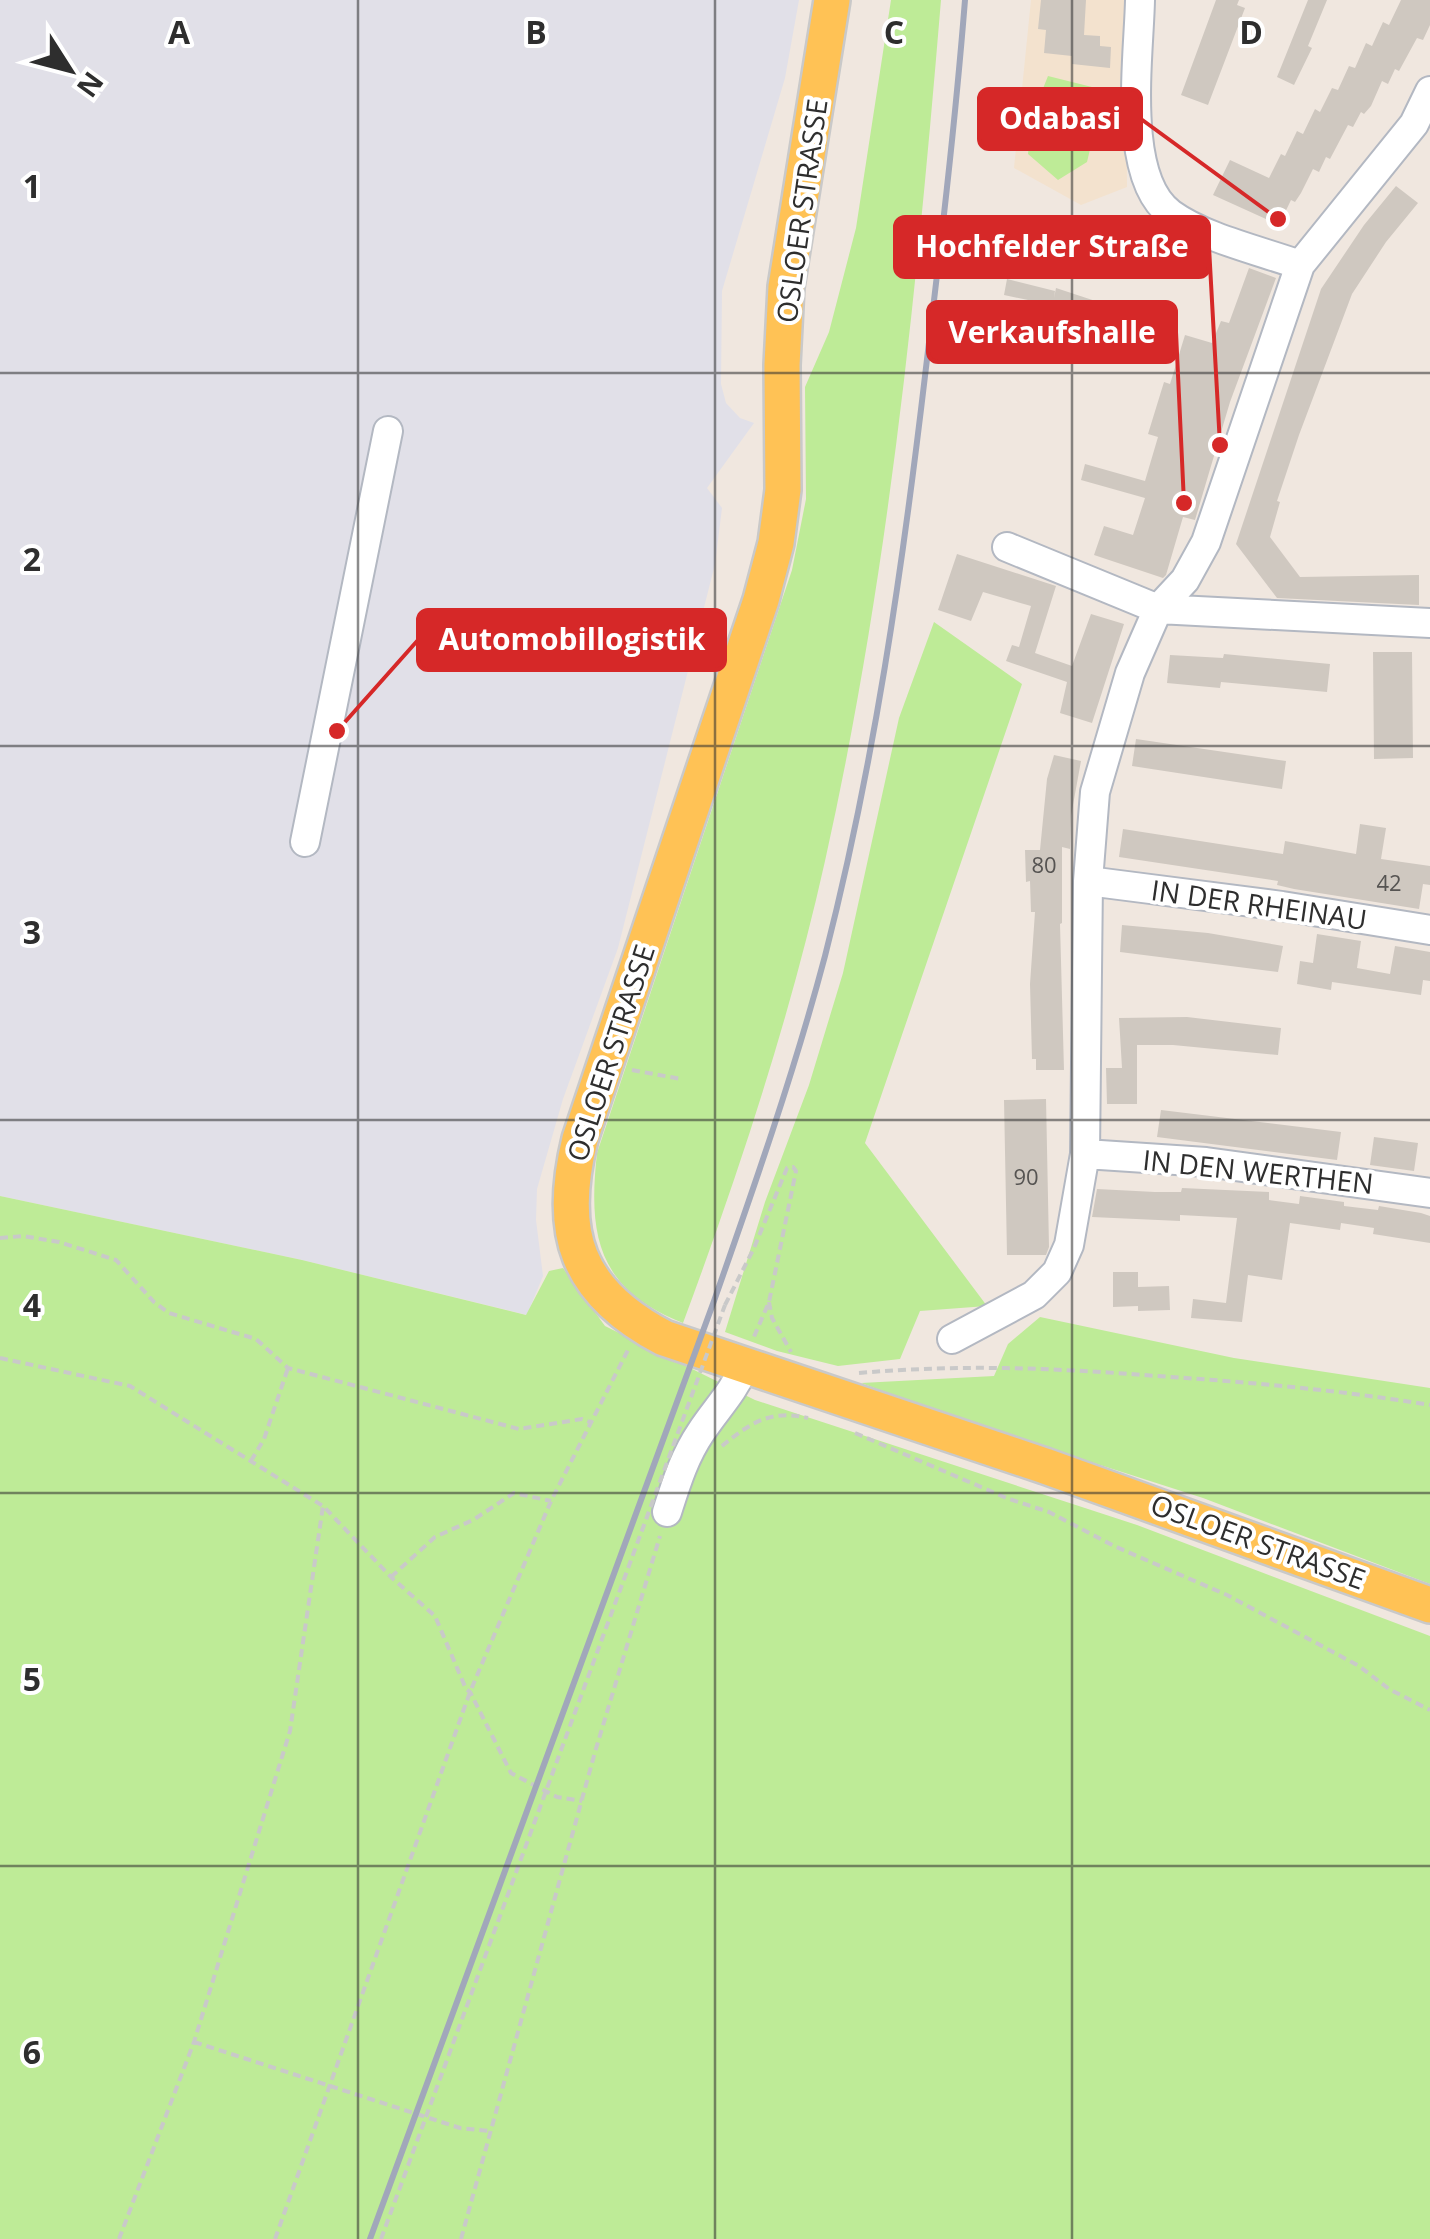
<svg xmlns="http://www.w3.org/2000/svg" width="1430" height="2239" viewBox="0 0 1430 2239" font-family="'Open Sans',sans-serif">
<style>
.industrial{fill:#e1e0e8}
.education{fill:#f3e2ce}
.green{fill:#beeb97}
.building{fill:#cfc8c0}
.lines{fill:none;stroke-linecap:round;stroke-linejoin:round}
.minor-casing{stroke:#b3b8c2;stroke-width:32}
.major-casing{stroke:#c9c9c9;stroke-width:40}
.path{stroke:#c9c9c9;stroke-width:4;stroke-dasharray:8 5;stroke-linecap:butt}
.minor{stroke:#fff;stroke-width:28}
.major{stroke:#ffc255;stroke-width:35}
.rail{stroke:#a1a7ba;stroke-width:6}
.path-bridge{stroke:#c9c9c9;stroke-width:4;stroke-dasharray:8 5;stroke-linecap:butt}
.grid{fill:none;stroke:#2e2e2e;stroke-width:2.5;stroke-opacity:0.55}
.labels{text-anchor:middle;stroke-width:8;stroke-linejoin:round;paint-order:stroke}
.number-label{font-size:22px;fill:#565452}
.street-label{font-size:28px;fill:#2e2e2e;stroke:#fff}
.grid-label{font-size:32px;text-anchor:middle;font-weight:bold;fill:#2e2e2e;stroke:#fff;stroke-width:8;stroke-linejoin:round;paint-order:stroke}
.leader{fill:none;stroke:#d62828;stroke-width:4}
.callout-dot{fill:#d62828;stroke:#fff;stroke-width:4}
.callout{fill:#d62828;stroke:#d62828;stroke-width:4}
.callout-label{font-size:30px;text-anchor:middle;font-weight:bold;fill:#fff}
</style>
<rect width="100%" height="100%" fill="#f0e7df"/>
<path class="industrial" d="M0,0H799L785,78L722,291L721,384L726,403L740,418L754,423L707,488L722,508L715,564L618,948L563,1099L537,1189L536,1220L543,1276L527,1315L302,1260L0,1196Z"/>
<path class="education" d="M1031,0H1130L1126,68L1127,187L1081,205L1014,168Z"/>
<path class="green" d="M891,0H941C917,288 888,579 825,861C790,1018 739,1172 683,1323C597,1289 588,1235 597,1153L792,570L806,499L805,387L829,332L856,228Z
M1048,76L1096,88L1097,120L1087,162L1058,180L1028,154L1032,116Z
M934,622L1022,684L865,1143L987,1306L920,1311L900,1359L838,1366L777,1351L725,1332L765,1202L809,1085L843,973L899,718Z
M0,1196L302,1260L526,1315L549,1271L563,1268L605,1326L755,1400L1137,1525L1430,1636V2239H0Z
M1040,1317L1234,1358L1430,1388V1584L1203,1498L960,1420L861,1383L994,1376L1008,1344Z"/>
<path class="building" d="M1041,0H1086L1084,35L1100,36V46L1111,47L1110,68L1072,64V56L1044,53L1046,30L1038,29Z
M1216,0H1239L1237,5L1245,8L1208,105L1181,95Z
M1308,0H1327L1308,46L1312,48L1294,85L1277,77Z
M1401,0H1430V25L1423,40L1417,38L1399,71L1395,69L1388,84L1382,81L1371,106L1364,114L1361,112L1353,127L1348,125L1330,159L1326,157L1319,172L1313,169L1301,193L1295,202L1291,200L1279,225L1213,195L1230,160L1269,178L1281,154L1285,156L1297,131L1303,134L1315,109L1320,112L1332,88L1338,90L1349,66L1355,68L1366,43L1372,46L1383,22L1389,25Z
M1396,186L1418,203L1386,242L1352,294L1299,435L1277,501L1280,502L1270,537L1300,577L1419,575V605L1277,598L1236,544L1321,289L1364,225Z
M1249,268L1276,278L1230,402L1195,520L1183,517L1166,575L1163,578L1094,555L1104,526L1133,535L1145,498L1081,480L1085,464L1145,481L1158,437L1148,434L1164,382L1170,384L1185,335L1212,343L1221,321L1229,323Z
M1007,279L1055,291L1054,298L1056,288L1144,317L1139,333L1052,305L1004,295Z
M957,554L1056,586L1035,653L1072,666L1091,614L1124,624L1092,723L1060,713L1067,682L1006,661L1012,645L1019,647L1031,606L983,592L971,621L938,610Z
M1373,652H1412L1413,758L1374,759Z
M1224,654L1330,664L1327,692L1221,682L1220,688L1167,683L1170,655L1223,658Z
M1136,739L1286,761L1282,789L1132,766Z
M1054,755L1081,761L1071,816L1070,849L1062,847V923L1060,924L1064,1070H1036V1059H1032L1030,984L1035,912H1031L1030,881L1026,882L1025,850H1040L1047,779Z
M1360,824L1386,828L1381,859L1430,866V885L1423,884L1419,909L1294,889L1277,885L1278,881L1119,857L1123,829L1283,854L1285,841L1356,854Z
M1122,925L1208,933L1283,946L1278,972L1120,952Z
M1317,934L1361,941L1357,968L1390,974L1395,946L1430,952V981L1423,980L1421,995L1332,982L1331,990L1297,984L1300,961L1313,963Z
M1187,1017L1281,1028L1278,1055L1173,1045H1137V1104H1107L1106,1068H1122L1119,1018Z
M1046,1099L1049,1247L1046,1255H1007L1004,1100Z
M1161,1110L1341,1132L1337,1160L1157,1137Z
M1374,1137L1418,1143L1414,1171L1370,1165Z
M1182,1188L1269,1192V1200L1299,1204L1300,1196L1344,1202V1206L1378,1210L1379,1206L1421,1213L1430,1216V1243L1373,1234L1374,1228L1341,1223L1340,1230L1290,1223L1282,1280L1248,1275L1242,1322L1191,1318L1193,1299L1226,1303L1237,1218L1180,1215V1221L1092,1217L1097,1189L1155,1192H1181Z
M1113,1272H1138V1287L1169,1286L1170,1310L1138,1311V1306L1113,1307Z"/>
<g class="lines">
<g class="minor-casing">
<path id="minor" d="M1140,0C1139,55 1121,178 1171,214C1204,238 1261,251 1300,265
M1007,547L1158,609L1430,623
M305,842L388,431
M1088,881L1282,906L1430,930
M1085,1154L1206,1162L1430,1193
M952,1339L1034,1295L1057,1272L1069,1245L1085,1154L1088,881L1095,792L1130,673L1158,609L1185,580L1206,542L1300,265L1414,124L1430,91
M667,1512C676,1484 684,1457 701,1432C716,1409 733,1393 744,1367"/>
</g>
<g class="major-casing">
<path id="major" d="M832,0L786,287L782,365L783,490L776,543L761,600L580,1139C557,1233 576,1292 664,1338L1045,1466L1430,1605"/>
</g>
<path class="path" d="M632,1070L681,1079
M0,1238L23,1236L59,1242L116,1260L154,1302L169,1313L256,1339L288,1368L519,1429L582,1419L590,1422
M769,1302L772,1318L791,1352
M725,1305L754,1248L787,1168L793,1167L796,1171L769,1302L753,1339
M0,1358L130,1386L323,1506L391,1577L435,1616L466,1689L470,1692L511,1773L557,1797L582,1801
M859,1373C963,1364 1053,1368 1157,1376C1248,1382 1339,1390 1430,1405
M855,1433L1009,1499L1049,1512L1114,1546L1227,1595L1359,1666L1389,1689L1430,1710
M722,1446C750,1423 771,1409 808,1418
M251,1461L264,1439L288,1368
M391,1577L435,1537L473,1520L514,1493L551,1501
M194,2042L460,2128L490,2131
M119,2239L194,2042L290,1731L323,1506
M275,2239L470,1692L551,1501L629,1348
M461,2239L595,1752L660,1536"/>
<use href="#minor" class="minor"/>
<use href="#major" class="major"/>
<path class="rail" d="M370,2239L714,1301C754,1187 794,1073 825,956C874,765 902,571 925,376C940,251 955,126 965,0"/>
<path class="path-bridge" d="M381,2239L725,1305"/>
</g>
<path class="grid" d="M358,0V2239M715,0V2239M1072,0V2239M0,373H1430M0,746H1430M0,1120H1430M0,1493H1430M0,1866H1430"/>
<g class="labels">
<g class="number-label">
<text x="1044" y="873">80</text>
<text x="1389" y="891">42</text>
<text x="1026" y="1185">90</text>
</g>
<g class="street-label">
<text transform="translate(802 211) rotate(-82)" y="10">OSLOER STRASSE</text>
<text transform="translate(1259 905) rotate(8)" y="10">IN DER RHEINAU</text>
<text transform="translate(611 1053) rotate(-72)" y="10">OSLOER STRASSE</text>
<text transform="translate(1258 1172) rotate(6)" y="10">IN DEN WERTHEN</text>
<text transform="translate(1258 1542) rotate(20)" y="10">OSLOER STRASSE</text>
</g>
</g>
<g class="grid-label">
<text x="179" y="44">A</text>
<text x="536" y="44">B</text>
<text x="894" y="44">C</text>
<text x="1251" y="44">D</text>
<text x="32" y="198">1</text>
<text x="32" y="571">2</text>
<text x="32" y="944">3</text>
<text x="32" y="1317">4</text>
<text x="32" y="1691">5</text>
<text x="32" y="2064">6</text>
</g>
<path class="leader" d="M1278 219L1141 119M1220 445L1209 247M1184 503L1176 332M337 731L418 640"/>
<g class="callout-dot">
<circle cx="1278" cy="219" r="10"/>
<circle cx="1220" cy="445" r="10"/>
<circle cx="1184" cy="503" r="10"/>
<circle cx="337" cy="731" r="10"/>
</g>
<g class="callout">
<rect x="979" y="89" width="162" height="60" rx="10"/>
<rect x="895" y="217" width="314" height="60" rx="10"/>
<rect x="928" y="302" width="248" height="60" rx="10"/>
<rect x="418" y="610" width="307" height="60" rx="10"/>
</g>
<g class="callout-label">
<text x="1060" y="129">Odabasi</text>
<text x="1052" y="257">Hochfelder Straße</text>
<text x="1052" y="343">Verkaufshalle</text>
<text x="572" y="650">Automobillogistik</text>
</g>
<g transform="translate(70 70) rotate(126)" stroke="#ffffff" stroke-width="8" paint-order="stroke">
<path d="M0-8L18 38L0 25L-18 38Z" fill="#2e2e2e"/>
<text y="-15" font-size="28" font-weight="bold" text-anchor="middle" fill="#2e2e2e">N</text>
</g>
</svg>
